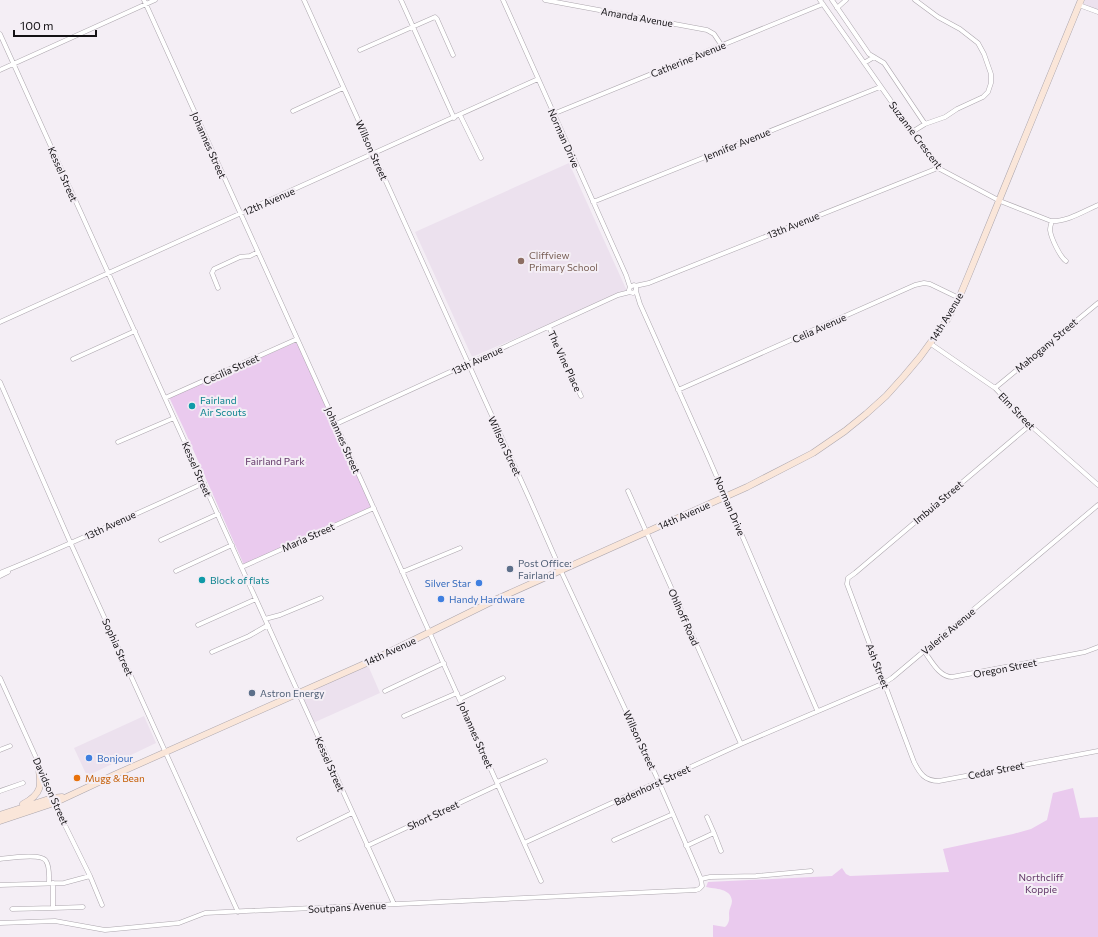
<svg xmlns="http://www.w3.org/2000/svg" width="1098" height="937" viewBox="0 0 1098 937" font-family="Commissioner,sans-serif">
<style>
.built{fill:#ece1ee}
.green{fill:#eacaee}
.lines{fill:none;stroke-linecap:round;stroke-linejoin:round}
.street-casing{stroke:#aca6ad;stroke-width:5}
.secondary-casing{stroke:#aca6ad;stroke-width:7}
.street{stroke:#fff;stroke-width:4}
.secondary{stroke:#fae6d9;stroke-width:6}
.education-dot{fill:#8d6e63;stroke:#f4eef5;stroke-width:1.5}
.culture-dot{fill:#0f9aa8;stroke:#f4eef5;stroke-width:1.5}
.service-dot{fill:#5c6f8a;stroke:#f4eef5;stroke-width:1.5}
.shop-dot{fill:#3f7fe0;stroke:#f4eef5;stroke-width:1.5}
.food-dot{fill:#e8710a;stroke:#f4eef5;stroke-width:1.5}
.labels{text-anchor:middle;stroke-width:4;stroke-linejoin:round;paint-order:stroke}
.street-label{font-size:10px;fill:#141215;stroke:#f4eef5}
.education-label{font-size:10px;fill:#785e54;stroke:#f4eef5;text-anchor:start}
.culture-label{font-size:10px;fill:#0d838f;stroke:#f4eef5;text-anchor:start}
.park-label{font-size:10px;fill:#613667;stroke:#f4eef5}
.service-label{font-size:10px;fill:#4e5e75;stroke:#f4eef5;text-anchor:start}
.shop-label{font-size:10px;fill:#366cbe;stroke:#f4eef5;text-anchor:start}
.food-label{font-size:10px;fill:#c56008;stroke:#f4eef5;text-anchor:start}
</style>
<rect width="100%" height="100%" fill="#f4eef5"/>
<path class="built" d="M1085,0H1098V11L1083,6Z
M569,163L627,291L472,357L415,232Z
M367,663L380,693L313,723L300,694Z
M144,716L156,743L87,776L74,748Z"/>
<path class="green" d="M299,341L373,506L244,565L184,429L169,397Z
M1073,788L1080,818L1098,817V937H713V925L725,927L727,925C730,920 729,918 729,913C729,909 732,905 732,901C731,888 715,889 706,887L708,882L832,876L842,868L846,874L850,876L949,872L943,849L1013,834L1031,829L1047,820L1053,793Z"/>
<g class="lines">
<g class="street-casing">
<path id="street" d="M144,0L362,482L541,881
M401,0L454,118
M503,0L626,275L630,287
M545,0L707,30L714,34L722,46
M820,0L938,168L1000,201L1051,221C1067,222 1084,211 1098,205
M832,0L869,54L884,63L925,124
M1079,5L1098,12
M837,8L846,0
M0,34L394,904
M360,50L435,17L437,19L453,55
M864,63L874,57
M0,70L155,0
M293,111L343,88
M553,114L823,4
M460,115L481,158
M912,132L925,124L945,117L957,109L983,97L988,92L991,83V74L984,54L978,43L960,29L938,17L915,0
M593,202L880,87
M1052,221C1051,224 1050,227 1050,230C1051,238 1060,257 1066,261
M635,286L649,283L938,168
M218,288L212,273L214,269L240,257L250,256L258,252
M636,291L633,293L630,292L629,290L630,287L634,285L636,287V291L640,304L707,454L817,710
M0,322L538,79
M549,327L581,396
M931,344L995,388L1030,425L1098,485
M73,359L135,331
M0,382L71,544L238,912
M995,388L1098,303
M678,390L915,285L924,283L930,284L959,298
M165,398L297,339
M336,424L618,295L630,292
M1030,425L855,573L848,578L847,584L914,762C920,774 925,781 939,781L1098,751
M118,442L174,418
M628,491L741,744
M161,540L218,514
M242,567L374,508
M176,571L232,545
M402,572L460,548
M0,573C69,545 136,514 204,483
M0,576L8,572
M265,619L280,615L321,598
M198,625L256,599
M924,651C931,660 939,677 952,677L1085,652L1098,647
M212,652L249,636L268,625
M0,678L39,764
M385,691L444,663
M460,699L503,678
M404,716L457,693
M0,750L10,746
M41,770L54,803L90,876L102,905
M497,782L545,761
M0,791L23,783
M707,817L714,833
M299,839L352,813
M614,840L673,814
M524,843L741,744L884,683L892,678L1098,505
M367,846L498,785
M686,846L714,833L721,851
M0,859C9,858 42,853 46,861C50,867 49,877 49,883
M701,879L710,877L756,876L811,871
M0,885L64,883L90,876
M53,908L83,907
M12,909L53,908V883
M0,923L55,921L105,930L179,923L205,913L696,890L699,889L702,886L701,879L659,782L561,571L530,500L304,0"/>
</g>
<g class="secondary-casing">
<path id="secondary" d="M23,804C44,793 41,784 38,763
M0,815L52,798L62,797
M0,821L54,803L114,775L371,661L497,599L747,487L813,453L845,431L866,414L886,396L904,376L920,357L947,320L959,298L969,274L1081,0"/>
</g>
<use href="#street" class="street"/>
<use href="#secondary" class="secondary"/>
</g>
<circle class="education-dot" cx="521" cy="261" r="4"/>
<g class="culture-dot">
<circle cx="192" cy="406" r="4"/>
<circle cx="202" cy="580" r="4"/>
</g>
<g class="service-dot">
<circle cx="510" cy="569" r="4"/>
<circle cx="252" cy="693" r="4"/>
</g>
<g class="shop-dot">
<circle cx="479" cy="583" r="4"/>
<circle cx="441" cy="599" r="4"/>
<circle cx="89" cy="758" r="4"/>
</g>
<circle class="food-dot" cx="77" cy="778" r="4"/>
<g class="labels">
<g class="street-label">
<text transform="translate(637 17) rotate(10)" y="4">Amanda Avenue</text>
<text transform="translate(688 59) rotate(-22)" y="4">Catherine Avenue</text>
<text transform="translate(916 135) rotate(53)" y="4">Suzanne Crescent</text>
<text transform="translate(564 138) rotate(66)" y="4">Norman Drive</text>
<text transform="translate(737 144) rotate(-22)" y="4">Jennifer Avenue</text>
<text transform="translate(209 145) rotate(66)" y="4">Johannes Street</text>
<text transform="translate(372 150) rotate(66)" y="4">Willson Street</text>
<text transform="translate(63 174) rotate(66)" y="4">Kessel Street</text>
<text transform="translate(269 201) rotate(-24)" y="4">12th Avenue</text>
<text transform="translate(793 225) rotate(-22)" y="4">13th Avenue</text>
<text transform="translate(946 317) rotate(-59)" y="4">14th Avenue</text>
<text transform="translate(819 328) rotate(-24)" y="4">Celia Avenue</text>
<text transform="translate(1046 345) rotate(-40)" y="4">Mahogany Street</text>
<text transform="translate(477 360) rotate(-25)" y="4">13th Avenue</text>
<text transform="translate(565 361) rotate(65)" y="4">The Vine Place</text>
<text transform="translate(231 369) rotate(-24)" y="4">Cecilia Street</text>
<text transform="translate(1017 411) rotate(46)" y="4">Elm Street</text>
<text transform="translate(343 440) rotate(66)" y="4">Johannes Street</text>
<text transform="translate(505 446) rotate(65)" y="4">Willson Street</text>
<text transform="translate(197 469) rotate(66)" y="4">Kessel Street</text>
<text transform="translate(938 502) rotate(-40)" y="4">Imbuia Street</text>
<text transform="translate(730 506) rotate(67)" y="4">Norman Drive</text>
<text transform="translate(684 515) rotate(-24)" y="4">14th Avenue</text>
<text transform="translate(110 525) rotate(-25)" y="4">13th Avenue</text>
<text transform="translate(308 537) rotate(-24)" y="4">Maria Street</text>
<text transform="translate(684 617) rotate(66)" y="4">Ohlhoff Road</text>
<text transform="translate(948 631) rotate(-40)" y="4">Valerie Avenue</text>
<text transform="translate(118 647) rotate(66)" y="4">Sophia Street</text>
<text transform="translate(390 651) rotate(-25)" y="4">14th Avenue</text>
<text transform="translate(878 666) rotate(69)" y="4">Ash Street</text>
<text transform="translate(1005 668) rotate(-11)" y="4">Oregon Street</text>
<text transform="translate(476 735) rotate(66)" y="4">Johannes Street</text>
<text transform="translate(640 740) rotate(65)" y="4">Willson Street</text>
<text transform="translate(330 764) rotate(66)" y="4">Kessel Street</text>
<text transform="translate(996 770) rotate(-11)" y="4">Cedar Street</text>
<text transform="translate(652 785) rotate(-25)" y="4">Badenhorst Street</text>
<text transform="translate(51 791) rotate(66)" y="4">Davidson Street</text>
<text transform="translate(433 815) rotate(-25)" y="4">Short Street</text>
<text transform="translate(347 907) rotate(-3)" y="4">Soutpans Avenue</text>
</g>
<g class="education-label">
<text x="529" y="259">Cliffview<tspan x="529" dy="12">Primary School</tspan></text>
</g>
<g class="culture-label">
<text x="200" y="404">Fairland<tspan x="200" dy="12">Air Scouts</tspan></text>
<text x="210" y="584">Block of flats</text>
</g>
<g class="park-label">
<text x="275" y="465">Fairland Park</text>
<text x="1041" y="881">Northcliff<tspan x="1041" dy="12">Koppie</tspan></text>
</g>
<g class="service-label">
<text x="518" y="567">Post Office:<tspan x="518" dy="12">Fairland</tspan></text>
<text x="260" y="697">Astron Energy</text>
</g>
<g class="shop-label">
<text x="471" y="587" text-anchor="end">Silver Star</text>
<text x="449" y="603">Handy Hardware</text>
<text x="97" y="762">Bonjour</text>
</g>
<g class="food-label">
<text x="85" y="782">Mugg &amp; Bean</text>
</g>
</g>
<path d="M14 30v6h82v-6" fill="none" stroke="#141215" stroke-width="2"/>
<text x="20" y="30" font-size="12" fill="#141215" stroke="#f4eef5" stroke-width="3" paint-order="stroke">100 m</text>
</svg>
